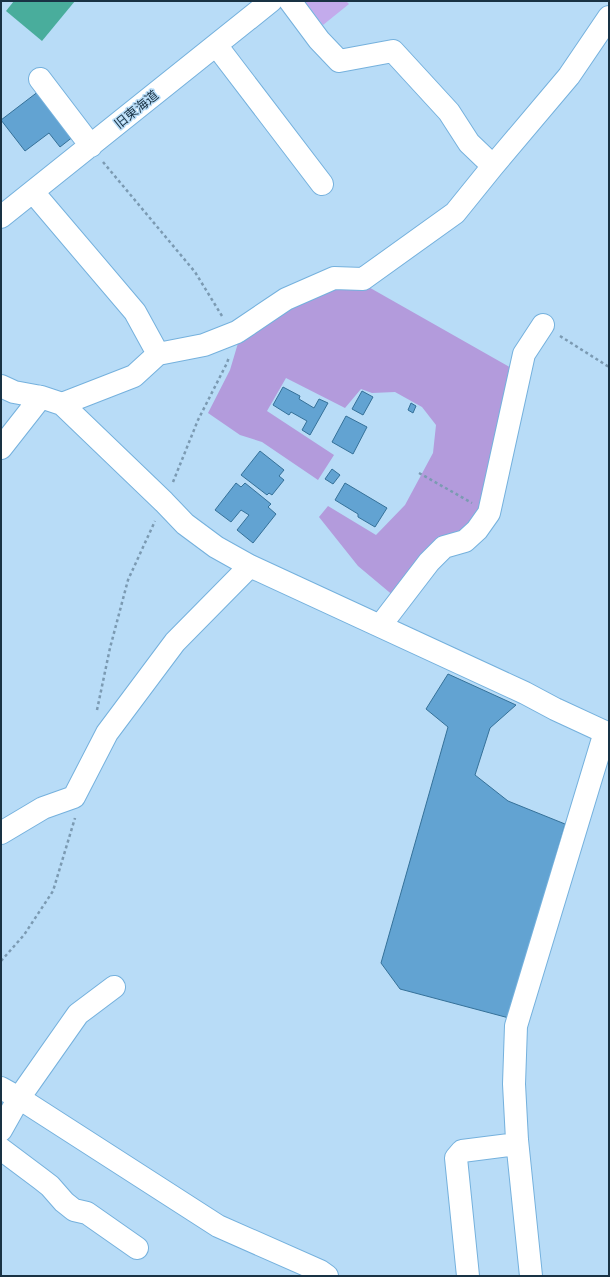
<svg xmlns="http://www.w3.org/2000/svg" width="610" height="1277" viewBox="0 0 610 1277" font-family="Poppins,'Noto Sans JP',sans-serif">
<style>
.green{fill:#c3abec}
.forest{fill:#b39bdc}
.water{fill:#49ad9c}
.building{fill:#62a3d2;stroke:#357199}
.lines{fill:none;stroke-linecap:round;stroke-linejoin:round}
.minor-casing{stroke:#75b1dd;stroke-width:24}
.path{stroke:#7b9ab2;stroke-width:2.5;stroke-dasharray:3 3;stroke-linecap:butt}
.minor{stroke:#fff;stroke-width:22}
.labels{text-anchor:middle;stroke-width:3;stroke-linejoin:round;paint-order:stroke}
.street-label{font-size:13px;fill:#193244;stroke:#b8dcf7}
</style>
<rect width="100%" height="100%" fill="#b8dcf7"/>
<path class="green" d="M304,1H346L349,4L323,25Z"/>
<path class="forest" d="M337,284L365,285L515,370L487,504L395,597L358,566L319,517L328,506L376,535L405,505L433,453L436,425L422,407L395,392L372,393L361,389L345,408L286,378L267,411L334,455L318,480L262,442L240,435L208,413L230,370L241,333Z"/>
<path class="water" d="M14,1H75L42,41L6,11Z"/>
<path class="building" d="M39,91L74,136L60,147L49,133L25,151L1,120Z
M283,387L300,396L299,399L314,408L319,399L328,403L310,435L302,430L307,421L291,412L289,415L273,405Z
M362,391L373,397L363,415L352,409Z
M411,403L416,406L413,413L408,410Z
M346,416L367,427L353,454L332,442Z
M260,451L284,470L279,476L284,480L272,495L269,493L267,495L241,475Z
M332,469L340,475L333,484L325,479Z
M236,483L241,487L245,483L271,504L268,507L276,514L253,543L237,530L249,515L241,510L231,522L215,510Z
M345,483L387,508L375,527L358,517V514L335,500Z
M448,674L516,705L490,728L475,775L508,801L565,824L509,1018L400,989L381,963L448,727L426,709Z"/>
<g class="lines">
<g class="minor-casing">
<path id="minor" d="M290,1L319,40L339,61L393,51L449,112L469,143L493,166
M216,45L322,184
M40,79L91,146
M33,192L135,312L158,354
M1,217L271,1
M1,386L14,392L41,397
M62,404L164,502L185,524L216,547L250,566L525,693L555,709L609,734
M1,448L41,397L62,404L134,376L158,354L204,345L237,332L286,299L334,278L363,279L455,213L493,166L569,76L609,17
M380,626L429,562L444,547L465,541L477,530L489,513L524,354L543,325
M1,833L43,808L74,797L107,733L175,642L250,566
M1,1088L19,1098L218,1226L320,1271L327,1276
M1,1130L19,1098L78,1014L114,987
M1,1149L41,1179L50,1186L64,1202L74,1210L87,1213L137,1248
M468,1276L456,1158L462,1151L517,1144
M531,1276L517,1140L514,1084L516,1026L605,732"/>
</g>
<path class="path" d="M103,162L195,272L222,316
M560,336L609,367
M419,473L472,503
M173,482L198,420L227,363L229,357
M97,710L110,648L128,580L155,521
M1,961L24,935L53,891L75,818"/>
<use href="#minor" class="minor"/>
</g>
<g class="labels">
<g class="street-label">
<text transform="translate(136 109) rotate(-39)" y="5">旧東海道</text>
</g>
</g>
<rect width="610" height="1277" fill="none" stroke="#193244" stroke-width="4"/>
</svg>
